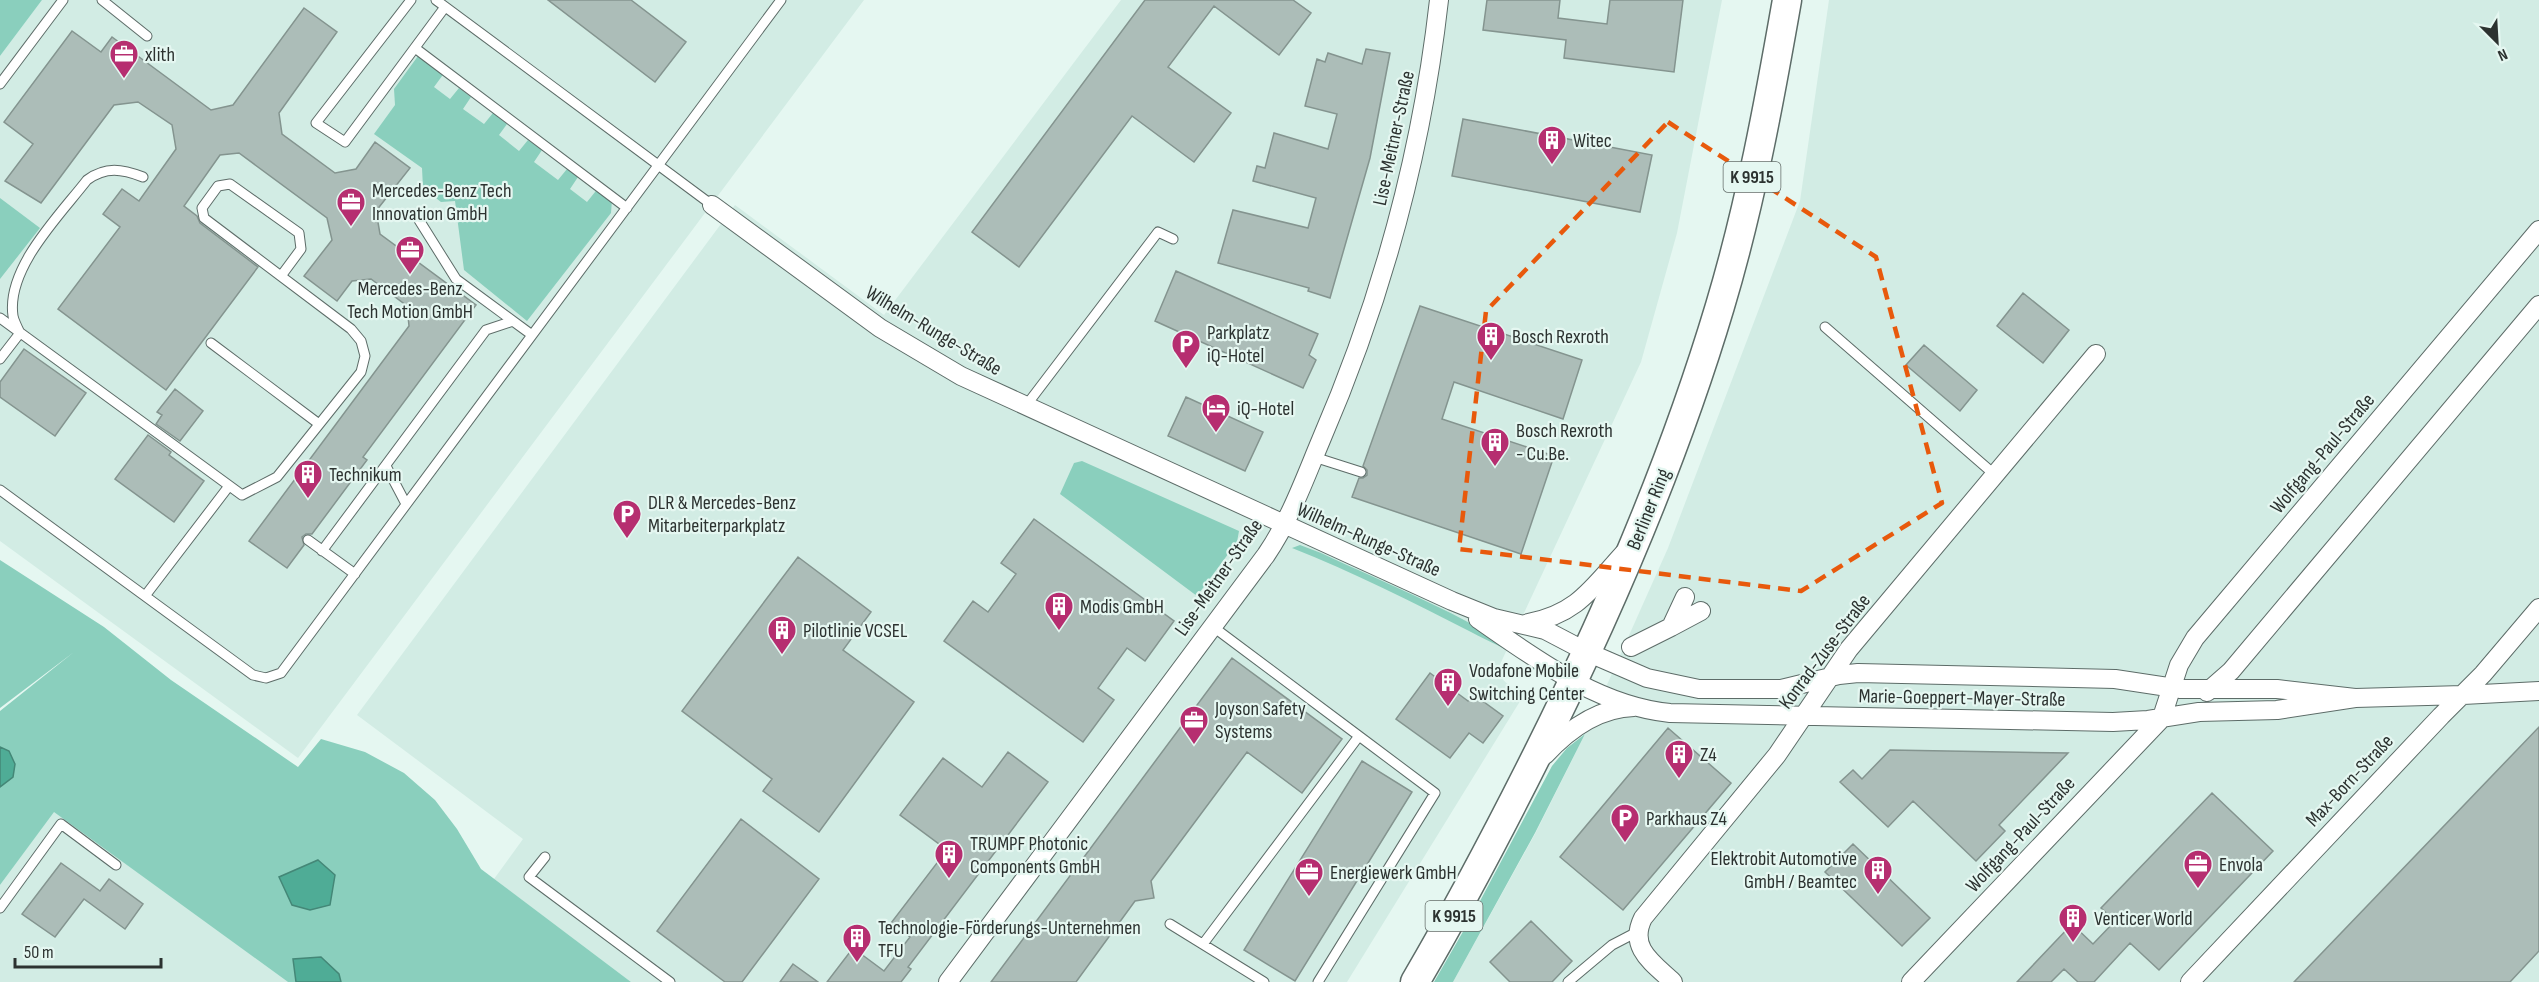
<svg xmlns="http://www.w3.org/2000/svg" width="2539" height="982" viewBox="0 0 2539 982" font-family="'Sofia Sans Condensed',sans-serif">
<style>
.built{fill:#d2ece4}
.green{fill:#8acfbd}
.water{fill:#4fac96;stroke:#448777;stroke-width:1.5}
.building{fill:#acbdb8;stroke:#84948f;stroke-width:1.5}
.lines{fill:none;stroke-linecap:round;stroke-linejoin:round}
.lane-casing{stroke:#5d6c68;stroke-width:11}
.street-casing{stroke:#5d6c68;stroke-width:20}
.primary-casing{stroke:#5d6c68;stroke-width:31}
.lane{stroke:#fff;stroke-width:9}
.street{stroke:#fff;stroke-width:18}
.primary{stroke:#fff;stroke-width:28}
.marked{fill:none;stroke:#e8590c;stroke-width:4.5;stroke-dasharray:12 8;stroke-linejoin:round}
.labels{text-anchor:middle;stroke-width:4.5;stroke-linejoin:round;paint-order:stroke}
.shield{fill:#e5f7f1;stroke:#646d6a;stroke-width:1.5}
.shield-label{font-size:18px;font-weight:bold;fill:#2c3230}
.poi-label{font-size:20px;fill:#2c3230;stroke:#e5f7f1;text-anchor:start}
.street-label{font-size:20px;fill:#2c3230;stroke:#e5f7f1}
</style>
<rect width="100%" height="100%" fill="#e5f7f1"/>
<path class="built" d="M42,0H864L298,758L0,541V56Z
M1121,0H1722L1677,233L1641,362L1496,673L1522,698L1347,982H631L494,879L523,839L357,715L735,205L884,315Z
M1829,0H2539V982H1453L1535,834L1585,734L1668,548L1800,201Z
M54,811L288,982H0V885Z"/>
<path class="green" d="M0,0H42L0,56Z
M418,56L445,72L434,87L450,99L459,88L471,97L463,109L484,124L493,113L507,124L499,135L519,151L528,140L542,150L534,162L558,180L567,169L578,177L570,189L587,202L599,187L612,200L611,213L527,321L464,270L455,201L441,202L423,188L422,168L374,134L395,105L394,89Z
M0,198L40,228L0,279Z
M1082,461L1239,531L1237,542L1197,596L1060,494L1074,463Z
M1300,545L1321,553C1394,587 1473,618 1538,665L1533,670C1518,652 1491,643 1471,632C1412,602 1353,572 1292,548Z
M0,560L104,627L171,680L298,767L321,739L365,752L404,773L435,800L457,829L481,869L631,982H341L339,974L293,959L296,982H288L54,812L0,885V711L74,652L0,708Z
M1585,734L1535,833L1453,982H1434L1472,916L1552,766L1567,748Z"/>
<path class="water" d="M0,747L9,751L15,764L13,777L0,787Z
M318,860L335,875L330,905L310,910L292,905L279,877Z
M321,957L339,974L341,982H296L293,959Z"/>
<path class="building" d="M548,0H631L686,42L655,82Z
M1145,0H1293L1311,13L1279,55L1214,6L1168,67L1231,113L1194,162L1132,116L1019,267L972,232Z
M1487,0H1560L1558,18L1607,24L1610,0H1683L1674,72L1564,58L1566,40L1483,30Z
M304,8L337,32L279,113L282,134L335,173L356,169L375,142L410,168L376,211L380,234L476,305L363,457L367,460L312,534H306L302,537L304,545L287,568L249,541L409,326L407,306L371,279L352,281L337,301L304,276L332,240L327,218L239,153L220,155L184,206L197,216L200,223L258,267L166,390L58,309L120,227L103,214L122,189L139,201L176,149L172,125L138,102L114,105L41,203L5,181L33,144L4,122L72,31L101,52L112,37L211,110L233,105Z
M1366,49L1390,53L1370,158L1330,298L1308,291L1309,288L1218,263L1233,210L1308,228L1316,198L1253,181L1257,166L1265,168L1274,133L1328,149L1337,114L1305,106L1317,59L1325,62L1328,53L1362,64Z
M1463,119L1652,155L1640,212L1452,176Z
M1176,271L1318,334L1309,355L1316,360L1303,388L1155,321Z
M2023,293L2069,330L2043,363L1997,326Z
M1420,306L1582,360L1563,419L1454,382L1442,419L1554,456L1521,554L1352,497L1359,478H1363L1367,475V470L1363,466Z
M1924,345L1977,390L1960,411L1906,365Z
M24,349L86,393L55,436L0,397V382Z
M175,389L203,411L180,441L156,424L162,415L157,412Z
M1186,397L1263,432L1245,471L1168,436Z
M148,435L171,452L169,455L204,481L174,522L115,479Z
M1034,519L1174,621L1145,661L1127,648L1098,688L1114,700L1083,742L944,641L973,601L988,612L1016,574L1001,563Z
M798,557L871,612L843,650L914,702L819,832L763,791L772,779L682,711Z
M1232,658L1342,739L1302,793L1247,752L1151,881L1154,898L1135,901L1076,982H991Z
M1430,673L1468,701L1473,694L1503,716L1483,743L1469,733L1450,758L1396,719Z
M2539,727V951L2510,982H2294Z
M1668,728L1731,783L1623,910L1560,857Z
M1890,750L2068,753L1999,825L2005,831L1976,861L1913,801L1888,827L1840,782L1853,770L1862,779Z
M1008,752L1048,782L908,967L911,969L901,982H827L853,948L884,971L910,937L891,923L947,850L900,815L943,758L982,787Z
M1362,761L1412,792L1295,981L1244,950Z
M2212,793L2273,851L2159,970L2130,943L2094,982H2078L2064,969L2051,982H2017L2072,924L2093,944L2115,921L2101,908Z
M741,819L819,879L742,982H725L657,931Z
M1853,844L1930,918L1902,946L1825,872Z
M61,863L100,891L109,879L143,904L125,929L84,899L55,937L22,914Z
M1531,921L1572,961L1552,982H1510L1490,962Z
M793,964L818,982H780Z"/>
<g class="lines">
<g class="lane-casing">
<path id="lane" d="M102,0L147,36
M411,0L316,123L345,142L445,7
M436,0L712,205
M415,48L627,208
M0,84L63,0
M419,220L456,279L532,335
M0,318L242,495L277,477L361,372L365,356L361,341L351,329L204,218L202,208L218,186L230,184L299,233L301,249L281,276
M1825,327L1995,475
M211,343L319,424
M0,359L20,333C17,327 14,321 13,316C6,268 60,215 87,180C106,166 122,169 143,177
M1025,407L1158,232L1173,239
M1314,457L1361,472
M386,466L406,504
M0,490L253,675L266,678L281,673L781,0
M308,540L355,574
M322,551L486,330L513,321
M145,596L229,486
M545,857L529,877L670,982
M0,908L61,824L116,865
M1170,924L1264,982
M1203,944L1359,736L1212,626
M1318,982L1435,793L1359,736
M1568,982L1612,945L1637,932"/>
</g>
<g class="street-casing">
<path id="street" d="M712,205L880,328L961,376L1452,601L1494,618L1545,630L1587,652L1647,678L1699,689H1781L1839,675L1858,673L2115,679L2181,689H2277L2355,698
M1478,619C1536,659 1598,706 1670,713L2113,722L2148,720L2199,712L2277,710L2355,698L2463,695L2539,691
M1528,623C1577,614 1592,588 1624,553
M1671,627L1701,611
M1631,647L1671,627L1685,597
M2207,692L2231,671L2539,305
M2162,717L2179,665L2195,638L2539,230
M1545,755C1568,730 1598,708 1634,707
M948,982L1266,555C1290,520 1305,478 1321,440C1382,299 1422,152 1439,0
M1673,982C1653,963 1628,948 1643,918L1777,755L1849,649L2096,354
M1911,982L2164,716
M2190,982L2441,716L2483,674L2539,608"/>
</g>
<g class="primary-casing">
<path id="primary" d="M1415,982C1459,907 1499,831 1538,753C1610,609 1674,460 1720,306C1750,206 1769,103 1787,0"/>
</g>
<use href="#lane" class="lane"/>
<use href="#street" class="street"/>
<use href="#primary" class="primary"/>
</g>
<path class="marked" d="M1668,122L1876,257L1942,503L1801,591L1459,549L1486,311Z"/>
<defs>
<g id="office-pin" transform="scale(1.5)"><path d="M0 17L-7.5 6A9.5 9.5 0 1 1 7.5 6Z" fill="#b62e70" stroke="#e5f7f1"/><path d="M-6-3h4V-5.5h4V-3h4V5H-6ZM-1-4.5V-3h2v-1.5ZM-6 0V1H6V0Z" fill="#fff"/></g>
<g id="building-pin" transform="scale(1.5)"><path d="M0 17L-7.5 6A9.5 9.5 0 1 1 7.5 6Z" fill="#b62e70" stroke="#e5f7f1"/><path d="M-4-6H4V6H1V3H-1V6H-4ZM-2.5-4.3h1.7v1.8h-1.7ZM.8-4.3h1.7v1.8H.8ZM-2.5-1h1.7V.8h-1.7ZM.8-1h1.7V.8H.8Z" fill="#fff"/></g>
<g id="parking-pin" transform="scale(1.5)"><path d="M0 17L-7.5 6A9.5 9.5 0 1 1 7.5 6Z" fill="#b62e70" stroke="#e5f7f1"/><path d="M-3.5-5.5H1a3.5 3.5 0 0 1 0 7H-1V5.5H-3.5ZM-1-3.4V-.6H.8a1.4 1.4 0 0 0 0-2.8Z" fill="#fff"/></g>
<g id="hotel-pin" transform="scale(1.5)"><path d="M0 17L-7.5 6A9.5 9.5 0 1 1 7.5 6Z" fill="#b62e70" stroke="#e5f7f1"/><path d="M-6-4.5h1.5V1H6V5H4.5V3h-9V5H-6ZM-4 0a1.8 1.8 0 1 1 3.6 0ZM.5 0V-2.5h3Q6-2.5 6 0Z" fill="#fff"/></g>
</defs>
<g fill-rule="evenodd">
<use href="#office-pin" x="124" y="54"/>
<use href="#building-pin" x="1552" y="140"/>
<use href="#office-pin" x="351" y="202"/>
<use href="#office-pin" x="410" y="250"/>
<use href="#building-pin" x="1491" y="336"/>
<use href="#parking-pin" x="1186" y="344"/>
<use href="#hotel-pin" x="1216" y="408"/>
<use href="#building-pin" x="1495" y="442"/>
<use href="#building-pin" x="308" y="474"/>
<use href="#parking-pin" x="627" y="514"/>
<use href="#building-pin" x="1059" y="606"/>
<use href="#building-pin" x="782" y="630"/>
<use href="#building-pin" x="1448" y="682"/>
<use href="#office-pin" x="1194" y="720"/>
<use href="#building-pin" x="1679" y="754"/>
<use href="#parking-pin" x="1625" y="818"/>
<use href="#building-pin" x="949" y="854"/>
<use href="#office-pin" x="2198" y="864"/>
<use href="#building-pin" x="1878" y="870"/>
<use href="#office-pin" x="1309" y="872"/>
<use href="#building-pin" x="2073" y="918"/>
<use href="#building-pin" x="857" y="938"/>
</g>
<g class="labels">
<g class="shield">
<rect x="1723.5" y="162" width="57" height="30" rx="4.5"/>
<rect x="1425.5" y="901" width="57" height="30" rx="4.5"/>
</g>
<g class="shield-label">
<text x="1752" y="183">K 9915</text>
<text x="1454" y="922">K 9915</text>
</g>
<g class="poi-label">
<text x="145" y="61">xlith</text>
<text x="1573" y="147">Witec</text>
<text x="372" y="197">Mercedes-Benz Tech<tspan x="372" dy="23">Innovation GmbH</tspan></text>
<text x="410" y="295" text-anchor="middle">Mercedes-Benz<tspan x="410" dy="23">Tech Motion GmbH</tspan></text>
<text x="1207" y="339">Parkplatz<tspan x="1207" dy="23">iQ-Hotel</tspan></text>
<text x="1512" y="343">Bosch Rexroth</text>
<text x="1237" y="415">iQ-Hotel</text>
<text x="1516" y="437">Bosch Rexroth<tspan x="1516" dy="23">- Cu.Be.</tspan></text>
<text x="329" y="481">Technikum</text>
<text x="648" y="509">DLR &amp; Mercedes-Benz<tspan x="648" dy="23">Mitarbeiterparkplatz</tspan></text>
<text x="1080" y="613">Modis GmbH</text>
<text x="803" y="637">Pilotlinie VCSEL</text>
<text x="1469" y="677">Vodafone Mobile<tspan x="1469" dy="23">Switching Center</tspan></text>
<text x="1215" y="715">Joyson Safety<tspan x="1215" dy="23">Systems</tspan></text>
<text x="1700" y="761">Z4</text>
<text x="1646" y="825">Parkhaus Z4</text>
<text x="970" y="850">TRUMPF Photonic<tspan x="970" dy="23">Components GmbH</tspan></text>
<text x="1857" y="865" text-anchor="end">Elektrobit Automotive<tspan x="1857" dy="23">GmbH / Beamtec</tspan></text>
<text x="2219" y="871">Envola</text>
<text x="1330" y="879">Energiewerk GmbH</text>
<text x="2094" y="925">Venticer World</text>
<text x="878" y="934">Technologie-Förderungs-Unternehmen<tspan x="878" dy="23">TFU</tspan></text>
</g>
<g class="street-label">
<text transform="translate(1393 138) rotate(-78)" y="7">Lise-Meitner-Straße</text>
<text transform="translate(934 330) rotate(31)" y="7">Wilhelm-Runge-Straße</text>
<text transform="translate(2322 453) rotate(-50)" y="7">Wolfgang-Paul-Straße</text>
<text transform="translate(1648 509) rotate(-68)" y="7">Berliner Ring</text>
<text transform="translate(1369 539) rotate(24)" y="7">Wilhelm-Runge-Straße</text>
<text transform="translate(1218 577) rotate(-55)" y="7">Lise-Meitner-Straße</text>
<text transform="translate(1824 651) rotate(-53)" y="7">Konrad-Zuse-Straße</text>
<text transform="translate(1962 697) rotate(1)" y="7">Marie-Goeppert-Mayer-Straße</text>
<text transform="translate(2349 780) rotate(-47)" y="7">Max-Born-Straße</text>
<text transform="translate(2020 834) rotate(-47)" y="7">Wolfgang-Paul-Straße</text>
</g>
</g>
<g transform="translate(2497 42) rotate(156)" stroke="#e5f7f1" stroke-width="4.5" paint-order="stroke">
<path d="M0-4.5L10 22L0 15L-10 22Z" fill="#2c3230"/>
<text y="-9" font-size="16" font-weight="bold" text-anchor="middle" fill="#2c3230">N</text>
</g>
<path d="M15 958v9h146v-9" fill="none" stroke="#2c3230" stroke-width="3"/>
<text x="24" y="958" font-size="18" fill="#2c3230" stroke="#e5f7f1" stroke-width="4.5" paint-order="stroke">50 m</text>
</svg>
